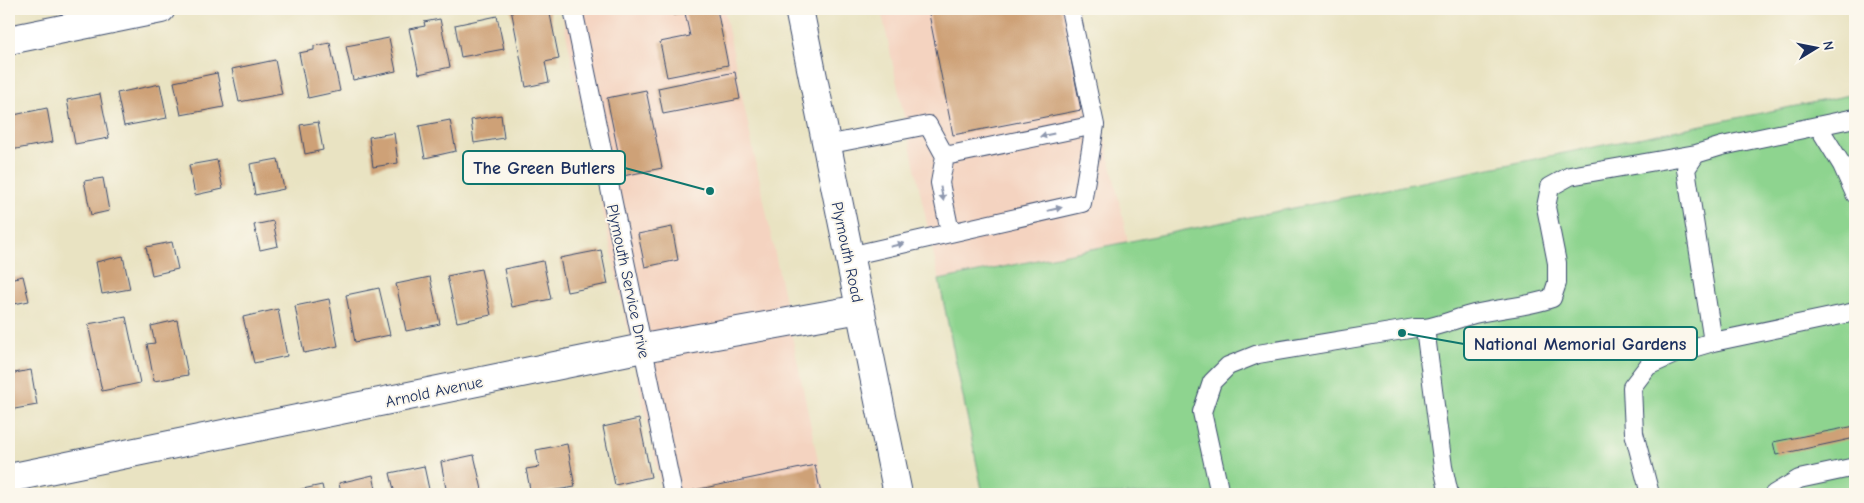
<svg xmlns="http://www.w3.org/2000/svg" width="1864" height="503" viewBox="0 0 1864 503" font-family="'Comic Neue',sans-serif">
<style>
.built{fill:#f4d3c0}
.green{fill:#8ed48f;stroke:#548276}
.building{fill:#cea177}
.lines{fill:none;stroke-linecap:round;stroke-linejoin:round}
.service-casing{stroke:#3a4a6d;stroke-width:20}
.minor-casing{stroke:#3a4a6d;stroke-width:30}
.secondary-casing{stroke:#3a4a6d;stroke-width:30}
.service{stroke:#fff;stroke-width:18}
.minor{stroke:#fff;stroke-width:28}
.secondary{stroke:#fff;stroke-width:28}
.oneway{fill:#8d97ae}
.labels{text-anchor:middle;stroke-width:4;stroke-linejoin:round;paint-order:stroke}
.street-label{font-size:16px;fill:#1b2f5e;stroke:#fbf7ec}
.leader{fill:none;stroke:#0f766e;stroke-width:2}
.callout-dot{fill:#0f766e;stroke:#fbf7ec;stroke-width:2}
.callout{fill:#fbf7ec;stroke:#0f766e;stroke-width:2}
.callout-label{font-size:18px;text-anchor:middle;font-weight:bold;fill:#1b2f5e}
</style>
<rect width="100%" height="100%" fill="#fbf7ec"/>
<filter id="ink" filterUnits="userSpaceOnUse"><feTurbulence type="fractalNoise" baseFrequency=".02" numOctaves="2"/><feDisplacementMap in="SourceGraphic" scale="10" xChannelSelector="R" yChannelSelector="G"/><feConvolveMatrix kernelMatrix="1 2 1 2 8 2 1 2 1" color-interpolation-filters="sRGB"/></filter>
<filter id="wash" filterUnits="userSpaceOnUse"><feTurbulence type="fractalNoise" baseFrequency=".0096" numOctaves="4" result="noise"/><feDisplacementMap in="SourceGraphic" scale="20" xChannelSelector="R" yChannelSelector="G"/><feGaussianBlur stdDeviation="1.12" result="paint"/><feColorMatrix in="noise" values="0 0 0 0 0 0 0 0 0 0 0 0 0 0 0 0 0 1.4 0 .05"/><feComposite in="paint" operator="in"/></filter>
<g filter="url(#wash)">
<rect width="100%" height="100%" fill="#e9e3c2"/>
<path class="built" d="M561,9H724L825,494H662Z
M881,9H1076L1128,241L939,280Z"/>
<path class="green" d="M1855,94V494H983L939,280Z"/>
<g id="blocks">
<path class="building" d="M511,9H549L559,59L545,62L549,82L526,87Z
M672,9H717L728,65L667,77L660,42L690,36L685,13L673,15Z
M928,9H1061L1081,110L953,135Z
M497,16L504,49L461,57L455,25Z
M440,19L450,67L419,74L409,29L425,26L424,22Z
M389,38L396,71L353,80L346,46Z
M330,43L340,91L308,98L299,53L314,50V46Z
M275,60L282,94L239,102L232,69Z
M735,72L740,99L663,114L658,88Z
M217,73L224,107L181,115L174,82Z
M160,84L167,118L124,126L117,93Z
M646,90L662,168L623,176L607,98Z
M100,94L109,138L75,144L67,100Z
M47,108L53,142L11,150L9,140V116Z
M501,115L504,138L474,143L471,120Z
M450,120L456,151L425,158L419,126Z
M318,122L323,150L305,154L300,125Z
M394,133L398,163L373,167L369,137Z
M278,159L284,189L255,195L250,164Z
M217,160L223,189L195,195L189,165Z
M103,178L109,211L91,215L84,181Z
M273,221L278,246L260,250L254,225Z
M672,227L678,260L645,267L638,234Z
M172,242L178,269L152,275L146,247Z
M601,250L608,284L567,292L560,258Z
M123,256L130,289L102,294L96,262Z
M543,261L551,299L512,307L504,269Z
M481,269L491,315L457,322L447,276Z
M23,276L29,301L9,305V279Z
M430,277L440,324L406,331L396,284Z
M379,288L390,335L355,342L346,295Z
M329,299L338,346L304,353L295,306Z
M278,309L287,356L254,363L243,317Z
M126,317L140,383L102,391L88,324Z
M177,320L188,375L154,381L147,344L155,343L151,326Z
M31,370L37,405L9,410V374Z
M639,419L651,477L615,485L603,427Z
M1855,426V438L1776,455L1773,442Z
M567,444L575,487L531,494L526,469L539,467L536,450Z
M474,455L483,494H447L441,462Z
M815,465L821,494H691L690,491Z
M424,466L430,494H395L390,473Z
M373,475L377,494H341L339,483Z
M322,485L324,494H289L288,492Z"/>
</g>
</g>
<g filter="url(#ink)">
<use href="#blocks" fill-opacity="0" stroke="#3a4a6d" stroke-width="1"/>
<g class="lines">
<g class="service-casing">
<path id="service" d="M573,9L673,494
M1818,126L1842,165L1855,194
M826,145L928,125L945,156L940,183L950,232
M945,156L1095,125
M849,256L1082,203L1095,125L1070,9
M1425,328C1440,326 1452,320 1467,316C1495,308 1524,308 1552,298L1557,283V263L1546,207L1550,187L1570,176L1696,154
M1713,342L1686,169L1696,154L1722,146L1855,118
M1220,494L1202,412L1212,382L1228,366L1258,354L1415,328H1425L1443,467L1449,494
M1650,494L1634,433L1632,387L1648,366L1679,352L1713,342L1855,312
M1774,494L1799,479L1855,467"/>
</g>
<g class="minor-casing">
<path id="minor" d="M9,40L161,9
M9,478L643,348L860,309"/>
</g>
<g class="secondary-casing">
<path id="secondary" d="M799,9L898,494"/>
</g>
<use href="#service" class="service"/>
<use href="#minor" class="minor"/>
<use href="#secondary" class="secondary"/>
</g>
<defs><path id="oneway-solid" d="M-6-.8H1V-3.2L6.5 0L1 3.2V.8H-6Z" transform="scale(1.25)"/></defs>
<g class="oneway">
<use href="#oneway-solid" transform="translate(1047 135) rotate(168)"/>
<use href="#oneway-solid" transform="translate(942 194) rotate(78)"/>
<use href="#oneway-solid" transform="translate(1055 209) rotate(-13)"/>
<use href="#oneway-solid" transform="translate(897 245) rotate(-14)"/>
</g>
</g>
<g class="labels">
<g class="street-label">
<text transform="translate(848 252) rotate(78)" y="6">Plymouth Road</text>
<text transform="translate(629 281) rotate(78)" y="6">Plymouth Service Drive</text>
<text transform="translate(434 391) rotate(-12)" y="6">Arnold Avenue</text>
</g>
</g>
<path class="leader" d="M710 191L625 168M1402 333L1464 344"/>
<g class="callout-dot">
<circle cx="710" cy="191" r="5"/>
<circle cx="1402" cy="333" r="5"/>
</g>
<g class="callout">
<rect x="463" y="151" width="162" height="33" rx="5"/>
<rect x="1464" y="327" width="233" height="33" rx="5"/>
</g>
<g class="callout-label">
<text x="544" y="174">The Green Butlers</text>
<text x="1580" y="350">National Memorial Gardens</text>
</g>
<rect width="1864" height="503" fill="none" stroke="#fbf7ec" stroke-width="30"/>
<g transform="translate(1816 48) rotate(80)" stroke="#fbf7ec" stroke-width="4" paint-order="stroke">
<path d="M0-4L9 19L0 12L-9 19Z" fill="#1b2f5e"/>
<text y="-8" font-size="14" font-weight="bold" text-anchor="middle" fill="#1b2f5e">N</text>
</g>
</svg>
